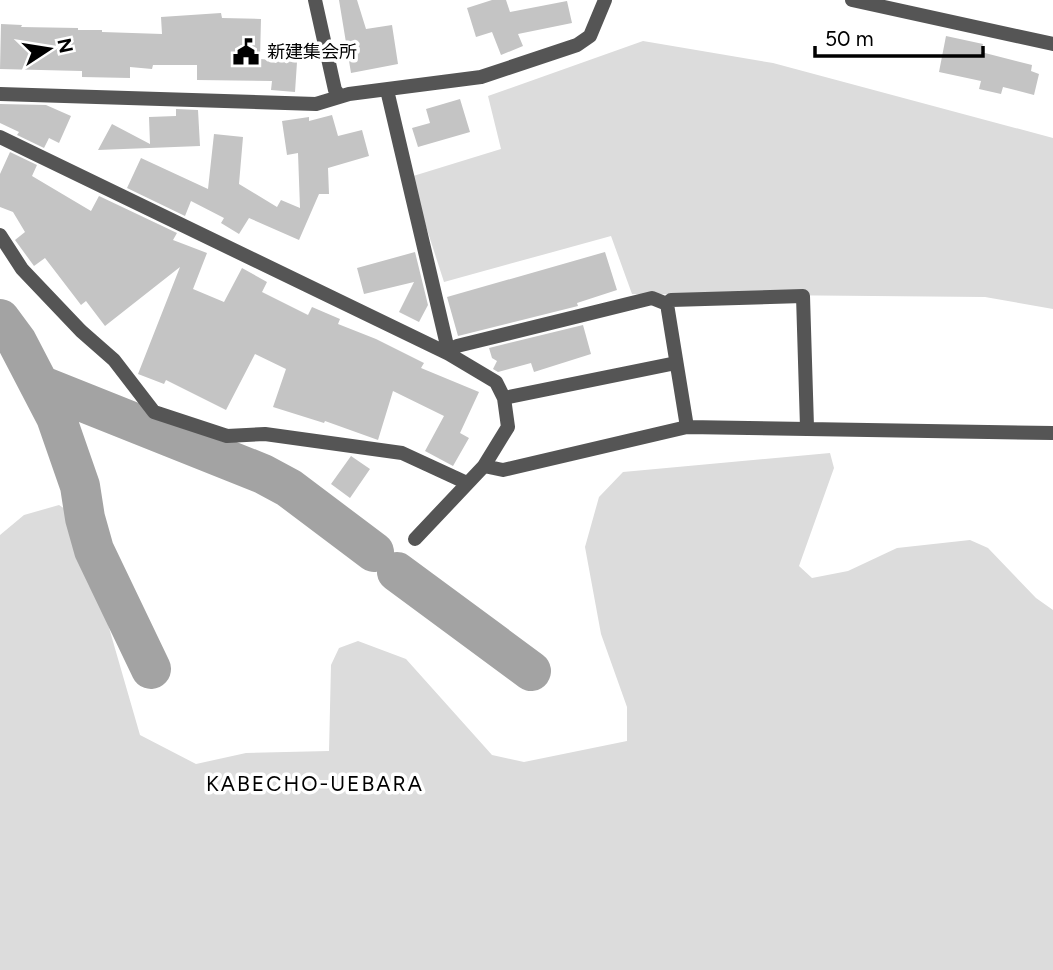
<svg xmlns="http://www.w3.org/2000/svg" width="1053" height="970" viewBox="0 0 1053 970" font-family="Figtree,'Noto Sans JP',sans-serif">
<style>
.green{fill:#dcdcdc}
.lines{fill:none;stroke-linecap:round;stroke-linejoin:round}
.river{stroke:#a3a3a3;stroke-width:40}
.building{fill:#c4c4c4}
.minor{stroke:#555;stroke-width:14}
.labels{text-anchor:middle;stroke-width:7;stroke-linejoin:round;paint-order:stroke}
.poi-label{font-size:18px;fill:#000;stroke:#fff;text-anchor:start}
.quarter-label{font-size:21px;letter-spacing:2px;fill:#000;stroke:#fff}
</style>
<rect width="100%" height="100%" fill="#fff"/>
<path class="green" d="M643,41L773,63L1053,138V309L985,297L632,294L611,236L444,282L410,177L501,149L488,96Z
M830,453L834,468L799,566L812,578L848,571L897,548L970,540L988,548L1036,598L1053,610V970H0V535L24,515L59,505L77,517L140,735L196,764L246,753L329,751L331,665L339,648L358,641L406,659L492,755L524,762L627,741V707L601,634L585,547L599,497L623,472Z"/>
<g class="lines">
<path class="river" d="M0,319L17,342L56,417L80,486L85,518L94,550L151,669
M40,385L263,474L289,488L374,552
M397,572L531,671"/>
</g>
<path class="building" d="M339,0H357L366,29L392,25L398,64L351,73Z
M492,0H506L510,12L567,1L572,23L518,34L523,46L501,55L492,32L476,37L467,8Z
M221,13L222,18L261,19L260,59L297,62L295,92L271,90L272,81L197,80V65H153L152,69L130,67V78L82,77V71L0,69L1,24L22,25L21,27L78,28V30H102V32L162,34L161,17Z
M946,36L983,44L981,52L1032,65L1031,71L1039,74L1034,95L1003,87L1001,94L979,89L981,81L939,72Z
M460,99L470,132L418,147L412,128L430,123L426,109Z
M0,104L46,105L71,116L59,143L49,138L44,148L17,135L19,132L0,123Z
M176,109L198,110L200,146L98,150L112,124L150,144L149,117L176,116Z
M332,115L338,136L362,130L369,156L328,168L329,194H319L299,240L249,218L239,234L221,223L224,218L191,201L185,216L127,188L141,158L208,189L214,134L243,137L239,184L277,207L281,200L300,208L298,153L287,155L282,121L309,117V121Z
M10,152L37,165L32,176L91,211L99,196L177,233L173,240L207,253L193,289L224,302L242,268L267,282L262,292L308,315L312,307L340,319L338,324L376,339L424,363L421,368L479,392L460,433L469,438L453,466L425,451L444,416L393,391L378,440L325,421L324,423L273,407L286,369L255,354L226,410L166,380L164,384L138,374L180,267L105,326L86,301L81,305L45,258L34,266L15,240L25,232L13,212L0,207V174Z
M415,252L428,305L419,322L399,312L414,282L364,294L357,268Z
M605,252L617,290L577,303L578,306L458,336L447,297Z
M583,325L591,354L534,372L531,363L498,372L493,369L497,361L492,358L489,348Z
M351,456L370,469L350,498L331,484Z"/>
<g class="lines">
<path class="minor" d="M315,0L335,90L340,96
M852,0L1053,44
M387,90L449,354
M0,94L316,104L349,94L481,77L577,45L590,36L605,0
M0,137L449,354L496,382L504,398L508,427L484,466L415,539
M0,235L22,269L81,331L114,360L154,412L227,436L265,434L402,453L467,483
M449,354L457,346L652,298L667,304
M504,398L676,363
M687,427L667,304L671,300L803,296L807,427
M484,466L503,470L687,427L1053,433"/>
</g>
<defs>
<g id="civic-bare" transform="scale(2.1)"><path d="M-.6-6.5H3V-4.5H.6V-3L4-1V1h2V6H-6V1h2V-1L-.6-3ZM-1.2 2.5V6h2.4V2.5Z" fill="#000" stroke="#fff" stroke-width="2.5" paint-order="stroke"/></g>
</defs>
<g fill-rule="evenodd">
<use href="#civic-bare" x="246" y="52"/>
</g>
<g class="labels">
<g class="poi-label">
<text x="267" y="58">新建集会所</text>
</g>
<g class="quarter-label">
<text x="315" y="791">KABECHO-UEBARA</text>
</g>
</g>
<g transform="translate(49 49) rotate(78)" stroke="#ffffff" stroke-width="5" paint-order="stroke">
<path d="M0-5L12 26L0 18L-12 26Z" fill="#000000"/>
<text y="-10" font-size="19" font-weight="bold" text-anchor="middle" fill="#000000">N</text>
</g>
<path d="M815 46v10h168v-10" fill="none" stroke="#000000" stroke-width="3.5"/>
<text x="825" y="46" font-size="21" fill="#000000" stroke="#ffffff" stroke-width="5" paint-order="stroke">50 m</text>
</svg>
